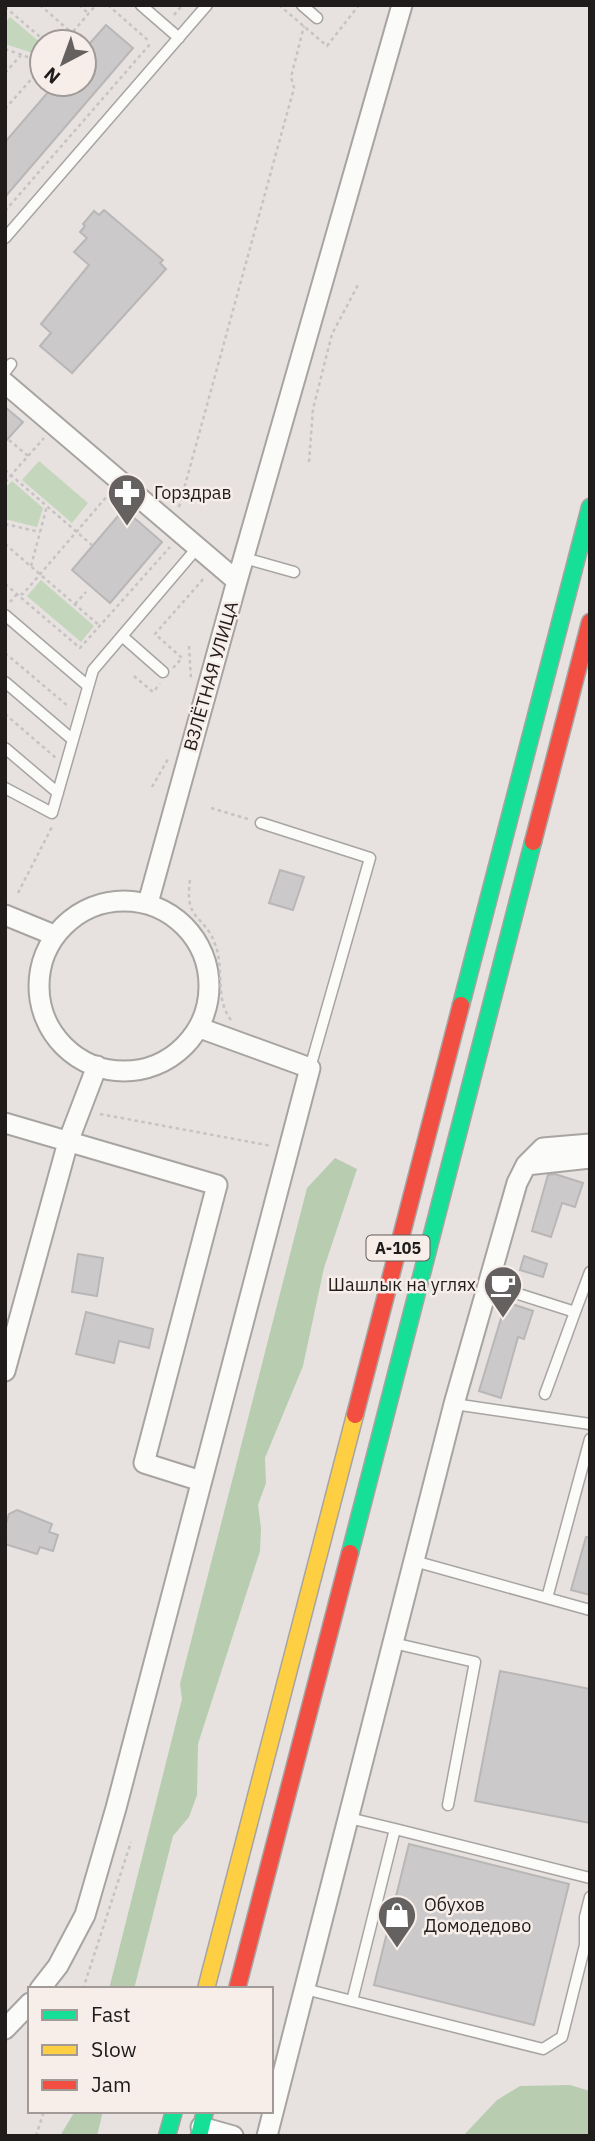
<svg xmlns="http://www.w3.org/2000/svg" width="595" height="2141" viewBox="0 0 595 2141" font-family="'IBM Plex Sans',sans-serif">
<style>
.green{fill:#c4d6bc}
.forest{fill:#b8cdaf}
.building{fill:#cbc9c9;stroke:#b9b6b7;stroke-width:2}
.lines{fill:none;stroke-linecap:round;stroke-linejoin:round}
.lane-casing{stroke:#a7a4a2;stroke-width:13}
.street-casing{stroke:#a7a4a2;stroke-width:23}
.fast-casing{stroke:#a7a4a2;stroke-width:19}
.slow-casing{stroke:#a7a4a2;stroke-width:19}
.jam-casing{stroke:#a7a4a2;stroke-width:19}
.path{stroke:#c5c3c3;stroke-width:2.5;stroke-dasharray:3.5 3.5;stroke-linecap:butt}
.lane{stroke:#fbfbfa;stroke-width:10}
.street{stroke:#fbfbfa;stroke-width:19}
.fast{stroke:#16e098;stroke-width:16}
.slow{stroke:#ffcf43;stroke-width:16}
.jam{stroke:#f24e42;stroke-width:16}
.labels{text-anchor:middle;stroke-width:5;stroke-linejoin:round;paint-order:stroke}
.shield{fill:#f7eeea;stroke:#605b59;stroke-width:2}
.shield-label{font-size:16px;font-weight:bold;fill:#1f1c1b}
.poi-label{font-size:18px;fill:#1f1c1b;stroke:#f7eeea;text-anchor:start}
.street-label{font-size:18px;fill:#1f1c1b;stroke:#f7eeea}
</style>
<rect width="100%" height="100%" fill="#e7e2e0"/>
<path class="green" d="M10,17L42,44L36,54L5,44V23Z
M39,461L88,503L72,523L22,480Z
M12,481L43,508L37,527L5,519V488Z
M41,580L94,626L81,642L27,596Z"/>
<path class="forest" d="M335,1158L357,1169L324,1268L303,1366L265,1458L266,1483L258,1505L261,1528L260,1551L198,1744L197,1795L189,1817L173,1836L134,1989H109L182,1699L180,1684L307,1188Z
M570,2085L590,2091V2136H463L497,2100L520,2086Z
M75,2111H103L97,2136H60Z"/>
<path class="building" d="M106,25L133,48L5,197V142L55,84H84V50Z
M104,210L163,260L160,263L166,269L72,373L40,346L51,333L41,324L89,265L74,252L87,238L80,232L85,226L83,224L94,211L99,215Z
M5,407L23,422L5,442Z
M124,509L162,542L110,603L72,570Z
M280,870L304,877L293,910L269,903Z
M555,1174L583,1183L575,1207L562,1203L551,1237L532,1231L548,1175Z
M78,1254L103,1258L97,1296L72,1292Z
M524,1256L547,1264L543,1277L520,1270Z
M506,1302L533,1311L524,1339L518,1337L501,1398L479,1391Z
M86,1312L153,1329L149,1348L119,1341L114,1363L76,1354Z
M17,1510L52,1524L49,1532L58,1535L53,1551L40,1547L37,1554L5,1544V1527L9,1514Z
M586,1537L590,1538V1595L571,1590Z
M500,1671L590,1689V1823L475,1801Z
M409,1844L569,1884L534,2025L374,1985Z"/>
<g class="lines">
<g class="lane-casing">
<path id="lane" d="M141,5L179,38
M302,5L317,18
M5,238L207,5
M5,372L11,364
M244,558L294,572
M5,615L88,686
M122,636L163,672
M5,682L73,740
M5,748L58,793
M5,788L52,813L93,670L197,548
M261,823L370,858L310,1068
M487,1284L575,1312L590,1272
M545,1394L575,1312
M454,1404L590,1424
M414,1561L590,1610
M547,1598L590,1439
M393,1643L475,1662L448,1805
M395,1829L590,1878
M305,1989L352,2001L395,1829L349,1818
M352,2001L543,2049L562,2037L585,1945V1917L590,1897"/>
</g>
<g class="street-casing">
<path id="street" d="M5,383L237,581L148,903
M237,581L402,5
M39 986a85 85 0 1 1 170 0a85 85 0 1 1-170 0Z
M5,915L54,935
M5,1123L217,1185L144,1463L201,1481
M526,1165L590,1158
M5,1371L68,1142L97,1066
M40,1989L58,1966L85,1915L116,1808L310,1068L200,1028
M5,2029L30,2003
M201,2127L233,2136
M267,2136L454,1404L517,1183L526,1165L543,1148L590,1144"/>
</g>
<g class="fast-casing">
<path id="fast" d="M461,1005L590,507
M350,1553L533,842
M167,2136L174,2111
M199,2136L205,2111"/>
</g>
<g class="slow-casing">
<path id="slow" d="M206,1989L355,1415"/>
</g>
<g class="jam-casing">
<path id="jam" d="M533,842L590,622
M355,1415L461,1005
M237,1989L350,1553"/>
</g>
<path class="path" d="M40,5L72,33
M79,5L89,14
M108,5L150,42
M279,5L327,46L359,5
M5,7L46,42
M174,15L180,8L177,5
M64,42L96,5
M5,49L42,62
M5,73L21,55
M5,109L42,67
M5,211L151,43
M9,440L28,456
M309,462L313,409L332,334L358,285
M5,470L93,546
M5,482L44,438
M179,507L294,88L291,77L304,26
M5,524L40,532
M5,544L100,626
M31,566L47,506
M5,584L80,648L170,547
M10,602L17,594H23L108,495
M75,604L86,592
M189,646L191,679
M5,653L69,707
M173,668L182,658L155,634L205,577
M134,676L153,692L160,684
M5,714L56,758
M152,787L168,759
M211,808L248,819
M190,880C184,922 204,913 215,944C225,969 214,998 231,1020
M18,893L53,825
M100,1114L272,1146
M83,1989L131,1842
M36,2136L44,2111"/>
<use href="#lane" class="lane"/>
<use href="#street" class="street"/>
<use href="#fast" class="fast"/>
<use href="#slow" class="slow"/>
<use href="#jam" class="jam"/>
</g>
<defs>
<g id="pharmacy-pin" transform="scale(2.0125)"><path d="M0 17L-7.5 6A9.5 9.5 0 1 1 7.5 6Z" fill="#656160" stroke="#f7eeea"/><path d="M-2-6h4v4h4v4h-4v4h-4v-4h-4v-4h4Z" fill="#fff"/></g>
<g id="cafe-pin" transform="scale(2.0125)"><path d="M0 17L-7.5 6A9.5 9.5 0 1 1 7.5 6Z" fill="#656160" stroke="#f7eeea"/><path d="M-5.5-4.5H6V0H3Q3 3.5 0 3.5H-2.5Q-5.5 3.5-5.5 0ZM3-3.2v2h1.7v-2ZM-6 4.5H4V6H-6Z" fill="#fff"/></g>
<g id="shop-pin" transform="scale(2.0125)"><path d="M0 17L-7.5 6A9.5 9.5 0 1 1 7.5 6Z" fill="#656160" stroke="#f7eeea"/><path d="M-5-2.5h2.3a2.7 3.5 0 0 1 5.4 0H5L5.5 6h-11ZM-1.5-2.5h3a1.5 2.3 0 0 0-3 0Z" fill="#fff"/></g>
</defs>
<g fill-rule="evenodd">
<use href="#pharmacy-pin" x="127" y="493"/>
<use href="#cafe-pin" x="503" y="1285"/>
<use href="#shop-pin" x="397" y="1915"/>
</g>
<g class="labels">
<rect class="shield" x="366.5" y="1235.5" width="63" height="25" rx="5"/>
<g class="shield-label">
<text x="398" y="1254">А-105</text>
</g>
<g class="poi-label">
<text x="154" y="499">Горздрав</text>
<text x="476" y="1291" text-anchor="end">Шашлык на углях</text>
<text x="424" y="1911">Обухов<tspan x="424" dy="21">Домодедово</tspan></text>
</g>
<g class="street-label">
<text transform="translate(211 676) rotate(-74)" y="6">ВЗЛЁТНАЯ УЛИЦА</text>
</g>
</g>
<rect width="595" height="2141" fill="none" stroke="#1f1c1b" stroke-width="14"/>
<rect x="28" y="1987" width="245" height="126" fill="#f7eeea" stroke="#a19a97" stroke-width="2"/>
<rect x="42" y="2010" width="35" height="10" fill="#16e098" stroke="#a19a97" stroke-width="2"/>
<text x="91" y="2022" font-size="21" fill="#1f1c1b">Fast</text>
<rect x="42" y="2045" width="35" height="10" fill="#ffcf43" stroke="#a19a97" stroke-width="2"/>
<text x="91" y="2057" font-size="21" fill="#1f1c1b">Slow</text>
<rect x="42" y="2080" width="35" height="10" fill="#f24e42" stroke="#a19a97" stroke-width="2"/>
<text x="91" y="2092" font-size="21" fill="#1f1c1b">Jam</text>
<g transform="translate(63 63) rotate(221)"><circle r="33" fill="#f7eeea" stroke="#a19a97" stroke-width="2"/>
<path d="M0-5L12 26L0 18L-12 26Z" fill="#656160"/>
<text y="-10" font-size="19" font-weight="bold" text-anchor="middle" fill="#1f1c1b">N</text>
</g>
</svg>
